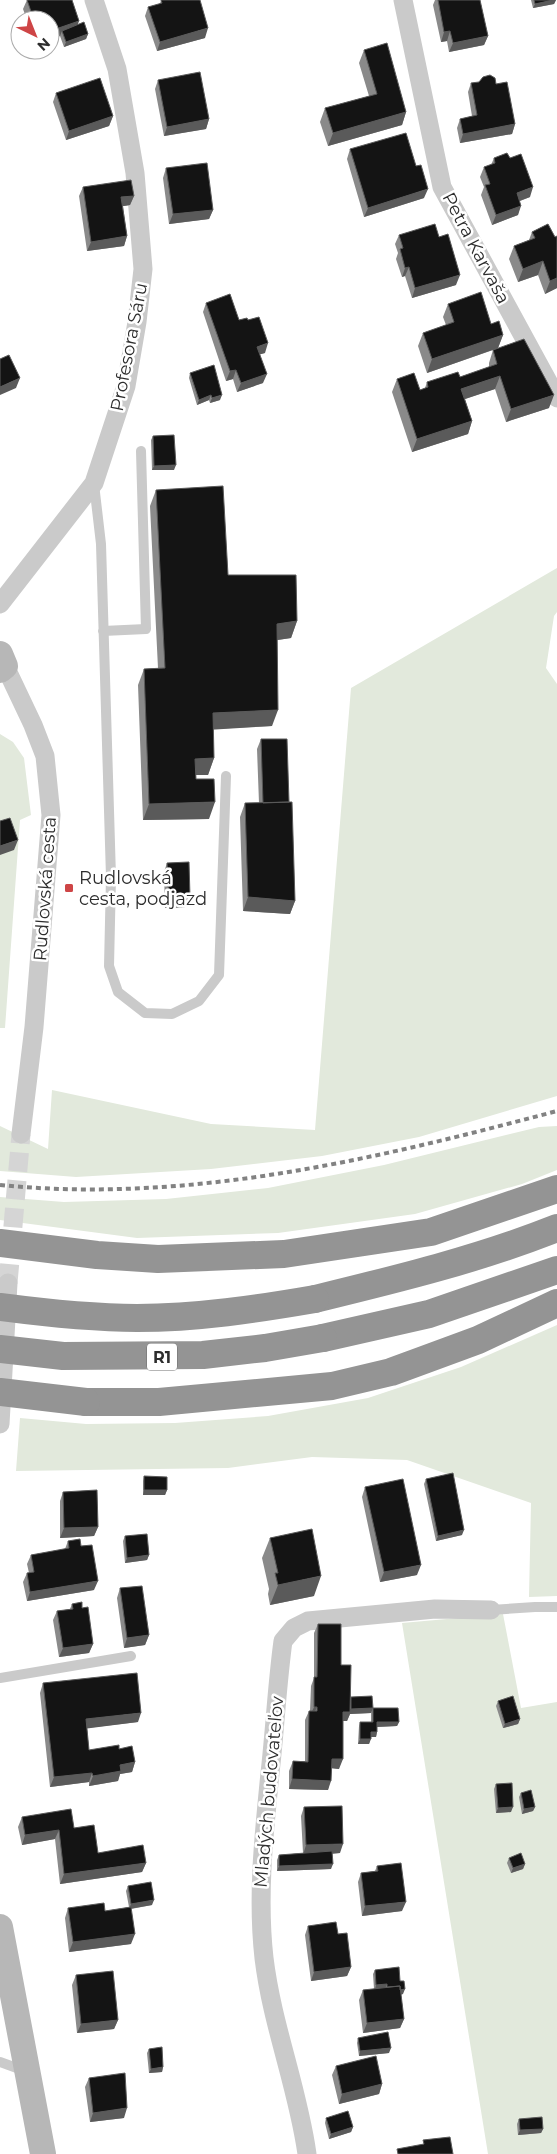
<svg xmlns="http://www.w3.org/2000/svg" width="557" height="2154" viewBox="0 0 557 2154" font-family="Montserrat,sans-serif">
<style>
.green{fill:#e2e9dc}
.lines{fill:none;stroke-linecap:round;stroke-linejoin:round}
.street-tunnel{stroke:#d5d5d5;stroke-width:19;stroke-dasharray:19 9;stroke-linecap:butt}
.lane{stroke:#cacaca;stroke-width:10}
.street{stroke:#cacaca;stroke-width:19}
.secondary{stroke:#b7b7b7;stroke-width:26}
.highway{stroke:#949494;stroke-width:28}
.rail{stroke:#828282;stroke-width:4;stroke-dasharray:5 4;stroke-linecap:butt}
.highway-bridge{stroke:#949494;stroke-width:28}
.wall{fill:#8a8a8a}
.shaded-wall{fill:#5a5a5a}
.building{fill:#141414;stroke:#5a5a5a}
.poi-dot{fill:#ce4546;stroke:#fff;stroke-width:2}
.labels{text-anchor:middle;stroke-width:5;stroke-linejoin:round;paint-order:stroke}
.shield{fill:#fff;stroke:#6c6c6c;stroke-width:1}
.shield-label{font-size:16px;font-weight:bold;fill:#2d2d2d}
.street-label{font-size:18px;fill:#2d2d2d;stroke:#fff}
.poi-label{font-size:18px;fill:#2d2d2d;stroke:#fff;text-anchor:start}
</style>
<rect width="100%" height="100%" fill="#fff"/>
<path class="green" d="M557,568V612L554,616L546,668L557,684V1096L419,1137L322,1156L211,1169L76,1177L0,1171V1126L48,1149L52,1090L211,1124L315,1130L351,688Z
M0,734L13,742L24,758L31,815L20,820L5,1028H0Z
M557,1126V1170L522,1184L415,1214L278,1233L137,1238L0,1220V1197L64,1202L166,1199L268,1188L384,1165L539,1127Z
M557,1325V1596L529,1597L531,1503L407,1460L312,1457L228,1468L16,1471L20,1418L86,1424L175,1423L268,1416L368,1398L461,1367Z
M503,1614L521,1708L557,1702V2154H488L402,1623Z"/>
<g class="lines">
<path class="street-tunnel" d="M8,1283L21,1134"/>
<path class="lane" d="M94,484L101,544L111,877L109,966L118,992L145,1013L172,1014L199,1001L219,975L226,776
M103,631L146,629L141,451
M491,1610L535,1607H557
M0,1678L131,1656
M0,2062L25,2071"/>
<path class="street" d="M403,0L442,187L557,398
M0,604L94,483L126,386L137,322L143,269L135,173L117,69L94,0
M5,666L33,725L45,756L51,815L34,1027L21,1134
M0,1424L8,1283
M307,2154C298,2088 272,2025 264,1958C257,1896 264,1834 270,1773C275,1729 277,1685 283,1641L294,1628L308,1621L435,1609L491,1610"/>
<path class="secondary" d="M0,654L5,666L0,670
M0,1927L43,2154"/>
<path class="highway" d="M0,1243L97,1255L158,1259L284,1254L431,1232L557,1189
M315,1299C397,1279 479,1259 557,1228
M323,1338L429,1314L557,1270
M86,1402H159L332,1386L391,1372L421,1361L478,1340L557,1303"/>
<path class="rail" d="M0,1185C189,1204 376,1159 557,1111"/>
<path class="highway-bridge" d="M0,1307C46,1313 91,1318 137,1318C197,1318 257,1309 315,1299
M0,1349L63,1356L203,1355L265,1348L323,1338
M0,1392L86,1402"/>
</g>
<path class="wall" d="M27,0H72L78,24L88,34L86,39L64,47L60,36L50,39V20H27L23,9Z
M161,0L205,38L157,51L145,16L148,7L160,4Z
M435,0H480L488,36L484,45L449,52L447,41L441,42L433,5Z
M531,0H556L554,4L533,8Z
M364,50L406,112L402,125L328,146L320,122L325,108L369,96L359,63Z
M158,80L209,119L206,129L164,136L155,89Z
M471,83L496,84L515,124L512,134L460,143L457,128L460,119L472,116L468,92Z
M56,93L113,116L109,126L66,140L53,102Z
M350,149L424,198L364,217L347,159Z
M494,158L530,197L520,201L518,215L492,225L481,195L484,187L480,177L484,167L491,165Z
M166,168L213,210L209,219L169,224L163,178Z
M83,187L134,196L130,205L123,206L127,236L124,246L87,251L79,196Z
M548,224L557,288L545,294L538,275L518,282L509,259L514,246L529,240L532,232Z
M399,235L439,237L456,285L412,298L405,276L402,277L396,259L398,253L395,244Z
M206,303L239,320L265,353L260,354L263,383L237,392L233,379L226,381L203,312Z
M448,304L491,324L503,335L498,348L549,408L506,422L495,389L465,399L472,421L468,434L412,452L392,392L397,379L420,390L425,388L427,382L460,377L489,367V363L493,350L427,373L418,346L423,333L446,325L443,317Z
M190,373L220,400L210,403L209,400L197,405L189,378Z
M153,436L174,470H152L151,440Z
M156,490L228,575L297,621L291,638L277,640L272,726L213,729L214,758L208,775H196V779L209,819L143,820L138,685L144,669L158,668L150,506Z
M261,739L289,802L295,901L290,914L243,911L240,817L245,803H259L257,749Z
M167,863L186,907L165,908L164,872Z
M144,1476L167,1490L165,1495H143V1481Z
M426,1479L462,1535L436,1541L424,1484Z
M365,1487L417,1575L380,1582L362,1497Z
M63,1492L98,1527L94,1536L60,1538V1501Z
M125,1536L149,1555L147,1560L125,1563L123,1541Z
M270,1538L314,1596L270,1605L268,1594L269,1589L262,1558Z
M68,1541L81,1546L94,1590L27,1601L23,1582L27,1573H29L27,1564L31,1555L65,1549Z
M120,1588L149,1635L145,1645L124,1648L117,1598Z
M72,1604L82,1608L93,1644L89,1653L59,1657L53,1620L57,1611L70,1609Z
M318,1624L341,1665L351,1697L399,1722L397,1726L377,1727V1732L376,1737H371L369,1744H358L359,1726L360,1722H371V1713L350,1714L347,1721H343L339,1769L332,1768L328,1790L289,1789V1771L293,1761H305V1720L309,1711H310L311,1686L314,1678V1633Z
M43,1683L138,1722L87,1728L89,1750L119,1749L135,1762L132,1772L120,1774L118,1781L89,1786V1782L50,1787L40,1693Z
M498,1701L520,1719L518,1724L503,1728L496,1706Z
M496,1784L511,1812L496,1813L494,1789Z
M521,1793L535,1807L533,1811L522,1814L519,1797Z
M304,1807L340,1853L332,1854L331,1869L277,1871V1860L279,1855L303,1853L301,1816Z
M22,1817L74,1828L98,1853L146,1863L142,1872L60,1884L55,1839L22,1845L18,1827Z
M509,1858L525,1864L523,1869L511,1873L507,1863Z
M377,1866L402,1911L362,1916L358,1882L361,1873L375,1871Z
M128,1886L152,1905L131,1909V1944L69,1952L65,1918L68,1908L105,1911L129,1907L126,1891Z
M308,1926L338,1934L351,1967L347,1976L311,1981L305,1935Z
M375,1970L400,1981L403,1994L401,1995L404,2019L400,2028L363,2033L359,2000L363,1990L374,1989L373,1974Z
M76,1975L118,2020L114,2029L77,2033L72,1985Z
M358,2038L389,2053L359,2056L357,2043Z
M149,2049L163,2067L162,2072L149,2073L147,2053Z
M336,2066L382,2084L379,2094L339,2104L332,2075Z
M89,2078L124,2118L90,2122L85,2087Z
M326,2118L353,2127L351,2132L329,2139L325,2123Z
M519,2119L543,2129L541,2133L518,2135L517,2124Z"/>
<path class="shaded-wall" d="M553,0H556L554,4L533,8L535,4Z
M79,21L76,30L62,31L60,36L50,39V31Z
M208,28L205,38L157,51L160,42Z
M450,31L447,41L441,42L444,32Z
M88,34L86,39L64,47L66,42Z
M488,36L484,45L449,52L453,43Z
M406,112L402,125L328,146L333,133Z
M113,116L109,126L66,140L69,131Z
M209,119L206,129L164,136L167,127Z
M515,124L512,134L460,143L463,134Z
M533,187L530,197L514,203L517,193Z
M428,189L424,198L364,217L368,208Z
M134,196L130,205L118,207L121,197Z
M521,206L518,215L492,225L496,215Z
M213,210L209,219L169,224L173,214Z
M127,236L124,246L87,251L91,242Z
M543,261L538,275L518,282L523,269Z
M409,267L405,276L402,277L405,268Z
M460,275L456,285L412,298L415,288Z
M557,278V288L545,294L550,281Z
M503,335L498,348L427,373L432,359Z
M268,343L265,353L254,356L257,347Z
M236,370L233,379L226,381L230,371Z
M267,374L263,383L237,392L241,383Z
M500,376L495,389L456,402L461,389Z
M20,378L16,388L0,395V387Z
M211,395L209,400L197,405L199,400Z
M222,395L220,400L210,403L212,398Z
M554,395L549,408L506,422L511,409Z
M472,421L468,434L412,452L417,439Z
M176,465L174,470H152L154,466Z
M297,621L291,638L271,641L277,624Z
M278,710L272,726L207,730L213,713Z
M214,758L208,775H190L195,759Z
M215,802L209,819L143,820L149,804Z
M18,840L14,850L0,855V846Z
M190,897L186,907L165,908L169,898Z
M248,897L295,901L290,914L243,911Z
M144,1490H167L165,1495H143Z
M98,1527L94,1536L60,1538L64,1528Z
M464,1530L462,1535L436,1541L438,1536Z
M149,1555L147,1560L125,1563L127,1558Z
M421,1565L417,1575L380,1582L384,1572Z
M321,1576L314,1596L270,1605L278,1585Z
M98,1581L94,1590L27,1601L30,1592Z
M149,1635L145,1645L124,1648L127,1638Z
M93,1644L89,1653L59,1657L63,1648Z
M314,1707H317L313,1716H310Z
M373,1708L371,1713L350,1714L347,1721H339L343,1712L349,1709Z
M141,1713L138,1722L83,1729L86,1719Z
M520,1719L518,1724L503,1728L505,1724Z
M377,1722H399L397,1726L375,1727Z
M371,1732H377L376,1737H369Z
M360,1739H371L369,1744H358Z
M332,1759H343L339,1769L329,1768Z
M135,1762L132,1772L120,1774L118,1781L89,1786L93,1776L120,1765Z
M92,1773L89,1782L50,1787L54,1777Z
M292,1779L331,1781L328,1790L289,1789Z
M513,1807L511,1812L496,1813L498,1808Z
M535,1807L533,1811L522,1814L524,1809Z
M59,1830L55,1839L22,1845L25,1835Z
M343,1844L340,1853L303,1855L306,1845Z
M146,1863L142,1872L60,1884L64,1874Z
M333,1864L331,1869L277,1871L279,1866Z
M525,1864L523,1869L511,1873L513,1868Z
M154,1900L152,1905L129,1909L131,1904Z
M406,1902L402,1911L362,1916L365,1906Z
M135,1934L131,1944L69,1952L73,1942Z
M351,1967L347,1976L311,1981L314,1972Z
M387,1984L385,1989L375,1990L376,1985Z
M405,1989L403,1994L386,1996L388,1992Z
M404,2019L400,2028L363,2033L367,2023Z
M118,2020L114,2029L77,2033L81,2024Z
M391,2048L389,2053L359,2056L360,2051Z
M163,2067L162,2072L149,2073L151,2069Z
M382,2084L379,2094L339,2104L342,2094Z
M127,2108L124,2118L90,2122L93,2113Z
M353,2127L351,2132L329,2139L331,2134Z
M543,2129L541,2133L518,2135L520,2130Z"/>
<path class="building" d="M27,0H72L79,21L50,31V20H34Z
M161,0H200L208,28L160,42L148,7L162,3Z
M438,0H480L488,36L453,43L450,31L444,32Z
M534,0H553L535,4Z
M84,22L88,34L66,42L62,31Z
M387,43L406,112L333,133L325,108L377,94L364,50Z
M200,72L209,119L167,127L158,80Z
M490,75L495,78L496,84L507,82L515,124L463,134L460,119L477,115L471,83L479,82L483,77Z
M100,78L113,116L69,131L56,93Z
M406,133L416,166L421,165L428,189L368,208L350,149Z
M507,153L510,158L521,154L533,187L517,193L521,206L496,215L485,185L490,184L484,167L495,163L494,158Z
M207,163L213,210L173,214L166,168Z
M131,180L134,196L121,197L127,236L91,242L83,187Z
M435,224L439,237L448,234L460,275L415,288L409,267L405,268L400,249L403,248L399,235Z
M548,224L555,237L557,236V278L550,281L543,261L523,269L514,246L535,238L532,232Z
M481,292L491,324L499,321L503,335L432,359L423,333L454,322L448,304Z
M230,294L239,320L247,318L248,320L259,317L268,343L257,347L267,374L241,383L236,370L230,371L206,303Z
M524,339L554,395L511,409L500,376L461,389L472,421L417,439L397,379L414,373L420,390L428,387L427,382L458,372L460,377L497,364L493,350Z
M9,355L20,378L0,387V359Z
M214,365L222,395L212,398L211,395L199,400L190,373Z
M174,435L176,465L154,466L153,436Z
M223,486L228,575H296L297,621L277,624L278,710L213,713L214,758L195,759L196,779H214L215,802L149,804L144,669L165,668L156,490Z
M261,739H287L289,802L263,803Z
M292,802L295,901L248,897L245,803Z
M10,818L18,840L0,846V821Z
M189,862L190,897L169,898L167,863Z
M453,1473L464,1530L438,1536L426,1479Z
M144,1476L167,1477V1490H144Z
M403,1479L421,1565L384,1572L365,1487Z
M97,1490L98,1527L64,1528L63,1492Z
M312,1529L321,1576L278,1585L275,1573H278L270,1538Z
M147,1534L149,1555L127,1558L125,1536Z
M80,1539L81,1546L92,1545L98,1581L30,1592L27,1573L34,1572L31,1555L69,1548L68,1541Z
M142,1586L149,1635L127,1638L120,1588Z
M82,1602V1608L88,1607L93,1644L63,1648L57,1611L73,1609L72,1604Z
M318,1624H341V1665H351L350,1712H343V1759H332L331,1781L292,1779L293,1761L308,1762L309,1711H317V1707H314V1677H317Z
M137,1673L141,1713L86,1719L89,1750L119,1745V1749L132,1746L135,1762L120,1765L121,1771L93,1776L92,1773L54,1777L43,1683Z
M372,1696L373,1708H398L399,1722H377V1732H371V1739H360V1722H373V1708L351,1709V1697Z
M513,1696L520,1719L505,1724L498,1701Z
M512,1783L513,1807L498,1808L496,1784Z
M531,1790L535,1807L524,1809L521,1793Z
M342,1806L343,1844L306,1845L304,1807Z
M71,1809L74,1828L94,1825L98,1853L143,1845L146,1863L64,1874L59,1830L25,1835L22,1817Z
M332,1851L333,1864L279,1866V1855Z
M521,1853L525,1864L513,1868L509,1858Z
M401,1863L406,1902L365,1906L361,1873L378,1871L377,1866Z
M151,1882L154,1900L131,1904L128,1886Z
M104,1903L105,1911L131,1907L135,1934L73,1942L68,1908Z
M336,1922L338,1934L347,1933L351,1967L314,1972L308,1926Z
M399,1967L400,1981H404L405,1989L400,1990V1986L387,1987V1984L376,1985L375,1970Z
M113,1971L118,2020L81,2024L76,1975Z
M400,1986L404,2019L367,2023L363,1990Z
M388,2032L391,2048L360,2051L358,2038Z
M162,2047L163,2067L151,2069L149,2049Z
M376,2056L382,2084L342,2094L336,2066Z
M125,2073L127,2108L93,2113L89,2078Z
M348,2111L353,2127L331,2134L326,2118Z
M542,2117L543,2129L520,2130L519,2119Z
M450,2137L453,2154H398L397,2149L424,2144L423,2140Z"/>
<rect class="poi-dot" x="64" y="883" width="10" height="10" rx="2.5"/>
<g class="labels">
<rect class="shield" x="147" y="1343.5" width="30" height="27" rx="4"/>
<g class="shield-label">
<text x="162" y="1363">R1</text>
</g>
<g class="street-label">
<text transform="translate(476 248) rotate(62)" y="6">Petra Karvaša</text>
<text transform="translate(129 347) rotate(-79)" y="6">Profesora Sáru</text>
<text transform="translate(45 889) rotate(-86)" y="6">Rudlovská cesta</text>
<text transform="translate(269 1792) rotate(-85)" y="6">Mladých budovateľov</text>
</g>
<g class="poi-label">
<text x="79" y="884">Rudlovská<tspan x="79" dy="21">cesta, podjazd</tspan></text>
</g>
</g>
<g transform="translate(35 35) rotate(137)"><circle r="24" fill="#ffffff" stroke="#ababab"/>
<path d="M0-4L9 19L0 12L-9 19Z" fill="#ce4546"/>
<text y="-8" font-size="14" font-weight="bold" text-anchor="middle" fill="#2d2d2d">N</text>
</g>
</svg>
